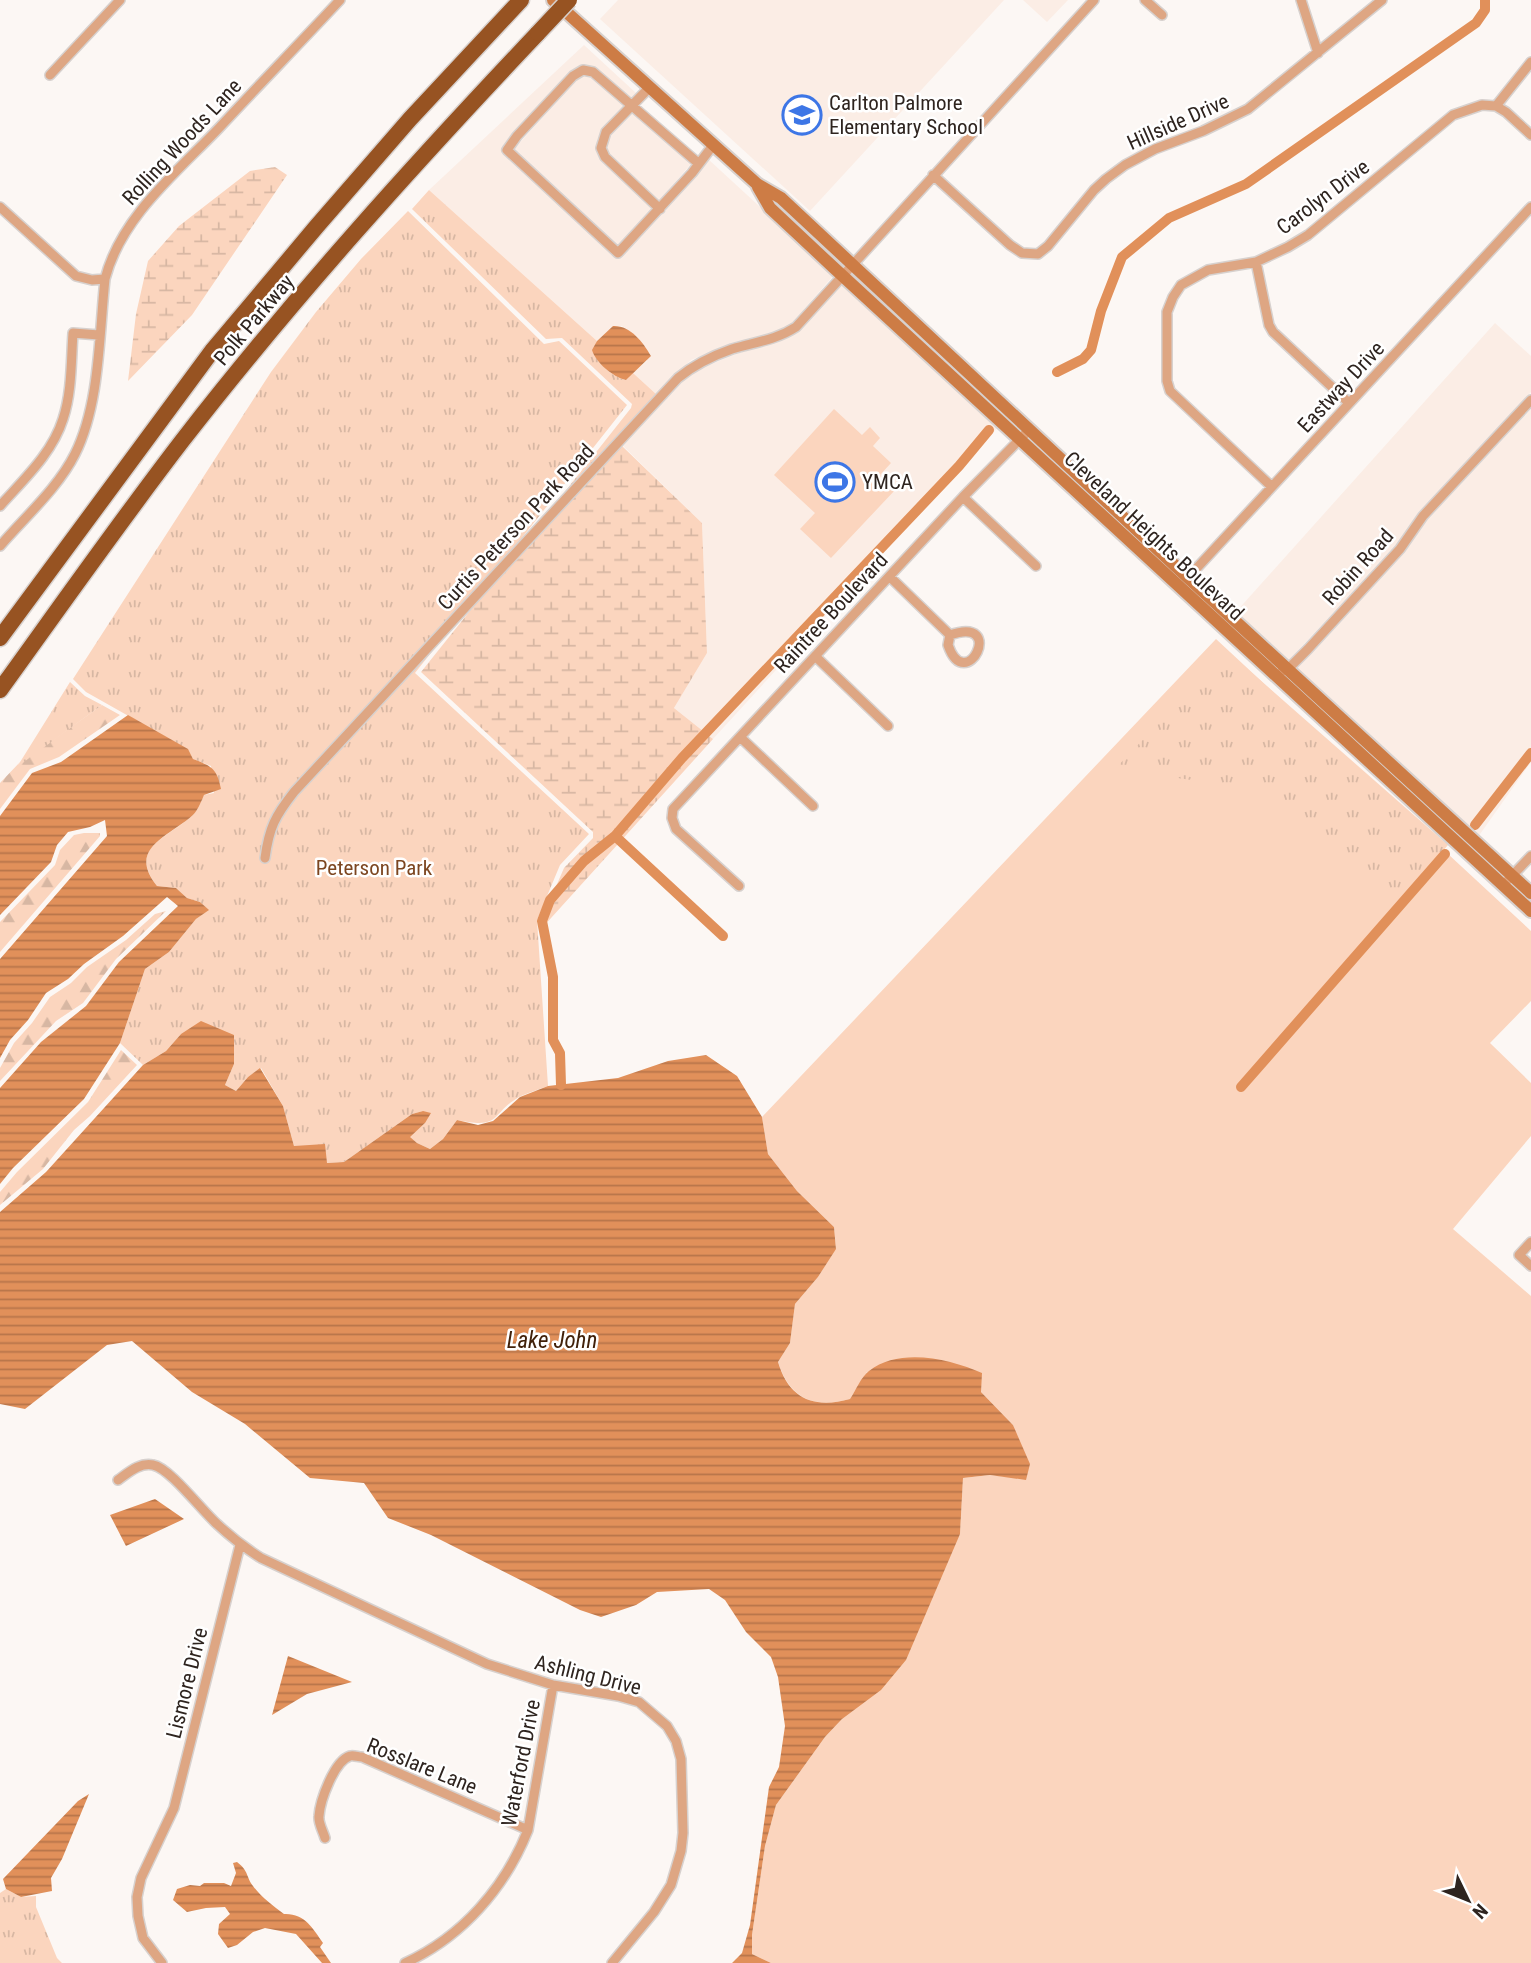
<svg xmlns="http://www.w3.org/2000/svg" width="1531" height="1963" viewBox="0 0 1531 1963" font-family="'Roboto Condensed',sans-serif">
<style>
.built{fill:#fbede5}
.grass{fill:#fbd5be}
.forest{fill:url(#forest-firs)}
.wetland{fill:url(#wetland-marsh)}
.park{fill:url(#park-tufts)}
.water{fill:url(#water-rules)}
.lines{fill:none;stroke-linecap:round;stroke-linejoin:round}
.canal{stroke:#e1905a;stroke-width:10}
.street-casing{stroke:#d7d1ce;stroke-width:12}
.secondary-casing{stroke:#d7d1ce;stroke-width:16}
.highway-casing{stroke:#d7d1ce;stroke-width:19}
.street{stroke:#dea683;stroke-width:9}
.secondary{stroke:#cd7c45;stroke-width:12}
.highway{stroke:#975322;stroke-width:16}
.highway-bridge-casing{stroke:#d7d1ce;stroke-width:19;stroke-linecap:butt}
.highway-bridge{stroke:#975322;stroke-width:16}
.labels{text-anchor:middle;stroke-width:5;stroke-linejoin:round;paint-order:stroke}
.poi-label{font-size:21px;fill:#2e241f;stroke:#fff;text-anchor:start}
.street-label{font-size:21px;fill:#2e241f;stroke:#fff}
.park-label{font-size:21px;fill:#7c4620;stroke:#fff}
.water-label{font-size:23px;font-style:italic;fill:#41210a;stroke:#fff}
</style>
<defs>
<pattern id="forest-firs" width="22" height="20" patternUnits="userSpaceOnUse" patternTransform="scale(1.75)"><rect width="22" height="20" fill="#fbd5be"/><path d="M5 1l3.5 6h-7zM16 11l3.5 6h-7z" fill="#d7b7a3"/></pattern>
<pattern id="wetland-marsh" width="20" height="14" patternUnits="userSpaceOnUse" patternTransform="scale(1.75)"><rect width="20" height="14" fill="#fbd5be"/><path d="M1 5h8M5 5V1M11 12h8M15 12V8" fill="none" stroke="#d7b7a3"/></pattern>
<pattern id="park-tufts" width="24" height="20" patternUnits="userSpaceOnUse" patternTransform="scale(1.75)"><rect width="24" height="20" fill="#fbd5be"/><path d="M3 7l-1-3M5 7V3M7 7l1-3M15 17l-1-3M17 17v-4M19 17l1-3" fill="none" stroke="#d7b7a3"/></pattern>
<pattern id="water-rules" width="6" height="5" patternUnits="userSpaceOnUse" patternTransform="scale(1.75)"><rect width="6" height="5" fill="#e1905a"/><path d="M0 2.5h6" fill="none" stroke="#b7754a"/></pattern>
</defs>
<rect width="100%" height="100%" fill="#fcf7f4"/>
<path class="built" d="M618,0H1004L810,211L600,19Z
M1023,0H1068L1047,22Z
M584,45L636,93L631,99L596,68L580,65L569,72L513,132L502,147L503,153L615,256H622L696,177L708,159L834,275L792,323L775,333L731,344L691,360L656,394L633,373L647,361L646,348L636,336L622,326H613L597,341L429,190Z
M584,75L591,77L624,106L602,129L597,140L598,156L652,208L618,246L514,149L576,80Z
M633,113L691,164L659,201L607,151V143L611,135Z
M843,282L999,426L713,739L674,708L707,653L702,523L623,446L682,382L697,370L736,354L788,338L799,331Z
M1495,323L1531,356V392L1419,512L1396,546L1288,661L1235,613Z
M1531,409V762L1478,837L1296,669L1404,553L1427,520Z"/>
<path class="grass" d="M834,409L862,435L870,427L880,438L873,446L891,463L880,475L896,489L831,558L800,529L815,513L774,475Z
M1216,639L1531,931V1001L1490,1043L1531,1083V1136L1453,1229L1531,1296V1963H771L752,1954V1935L765,1846L776,1805L825,1737L842,1719L960,1534L963,1478L990,1475L1026,1479L1013,1425L981,1392L867,1372L850,1399C814,1409 790,1399 778,1362L790,1343L795,1304L818,1277L836,1248L834,1227L797,1191L768,1154L762,1117Z"/>
<path class="forest" d="M102,705L120,715L59,757L30,769L0,809V783L21,761L18,765Z
M84,833H100V836L0,952V922L55,865L60,850L74,835Z
M166,911L116,959L83,1003L56,1021L0,1081V1068L14,1043L32,1023L50,997L71,983L87,967L126,940L155,914Z
M121,1050L137,1065L90,1116L74,1130L43,1169L0,1205V1192L17,1172L88,1102Z"/>
<path class="wetland" d="M275,167L287,175L192,315L128,381L136,314L148,261L179,226L250,171Z
M622,446L702,523L707,653L674,708L713,739L542,928L541,921L564,868L593,838V832L421,672L473,607Z"/>
<path class="park" d="M429,190L597,341L593,350C596,363 613,377 626,380L633,373L656,394L563,494L631,408L632,404L562,338L546,339L412,209Z
M408,211L544,344L559,341L627,405L415,673L589,834L560,865L537,920L548,1086C540,1089 530,1092 521,1096C489,1113 504,1130 457,1120L443,1139L430,1149L417,1143L409,1137L425,1123L423,1111L412,1114L344,1162L326,1163L294,1146L283,1106L261,1068L248,1077L236,1091L225,1085L234,1064L181,1034L166,1051L143,1065L120,1043L145,969L169,952L196,919L208,910L200,902L187,898L176,888L157,886C127,847 167,839 193,815C198,809 201,802 204,795L214,793L211,766L193,759L187,749L86,692L73,679L271,372L316,312L361,259Z
M1227,651L1448,845L1397,904L1268,791L1115,769Z
M70,682L85,696L102,705L17,767Z
M6,1889L21,1897L36,1896V1907L57,1958L62,1963H0V1893Z"/>
<path class="water" d="M613,326C630,325 643,342 651,356L626,380C613,377 596,363 592,350L597,341Z
M128,715L188,749L193,759C211,766 217,768 221,789L204,795C201,802 198,810 193,815C167,838 127,848 157,886L176,888L187,898L200,902L209,910L196,919L169,952L145,969L120,1043L84,1099L13,1168L0,1184V1088L41,1042L86,1006L119,962L178,906L167,897L123,936L84,964L68,979L46,993L28,1020L10,1040L0,1058V959L107,836L105,820L90,827L68,832L57,845L51,862L0,915V816L32,773L61,762Z
M201,1021L234,1035V1064L225,1085L236,1091L248,1077L260,1068L283,1106L294,1146L325,1144L327,1163L344,1162L412,1114L423,1111L431,1113L425,1123L410,1137L417,1143L430,1149L443,1139L457,1120L478,1125L493,1121L520,1097L548,1086L618,1078L668,1061L706,1055L737,1076L762,1117L768,1154L797,1191L834,1227L836,1249L818,1277L795,1304L790,1343L778,1362C789,1399 814,1409 850,1399C856,1390 861,1377 869,1371C900,1347 950,1359 982,1373L981,1392L1013,1425L1030,1464L1026,1480L990,1475L963,1478L960,1534L906,1660L881,1690L842,1719L825,1737L776,1805L765,1846L752,1935V1954L771,1963H732L742,1953L750,1925L769,1787L779,1767L785,1726L778,1677L771,1657L746,1632L725,1600L709,1589L657,1592L636,1605L601,1617L580,1610L431,1535L388,1518L364,1483L310,1478L245,1424L192,1392L132,1341L107,1345L25,1409L0,1404V1212L46,1172L143,1065L166,1051L181,1034Z
M155,1499L184,1519L126,1546L110,1515Z
M288,1656L352,1682L307,1694L272,1715Z
M89,1794L62,1859L51,1878L52,1891L21,1897L6,1889L3,1879L78,1801Z
M237,1862C249,1871 246,1877 253,1886C261,1897 273,1906 284,1914C304,1913 313,1928 323,1943L320,1947L331,1963H322L296,1934L265,1928L253,1932L237,1945L228,1948L218,1934L219,1924L230,1914L225,1907L206,1908L187,1912L173,1900L177,1889L190,1885L200,1886L204,1883H224L231,1886L236,1873L233,1863Z"/>
<g class="lines">
<path class="canal" d="M1057,372L1083,359L1091,350L1101,311L1122,257L1169,218L1246,184L1476,23L1485,10V0
M1475,825L1531,753
M615,836L723,936
M561,1085L560,1053L553,1040V977L542,921L550,900L584,861L615,836L682,758L959,466L989,430
M1241,1087L1445,854"/>
<g class="street-casing">
<path id="street" d="M1145,0L1162,15
M1301,0L1318,53
M50,75L120,0
M649,88L606,132L601,148L605,157L660,209
M1496,106L1506,112L1531,135
M698,163L593,72L583,70L573,76L517,136L507,150L618,253L692,173L714,144
M933,175L1010,245L1022,253L1038,254L1048,246L1094,190L1106,179L1125,165L1155,149L1203,131L1248,109L1382,0
M0,207L76,276L92,280L105,279
M1256,262L1269,325L1273,332L1349,403
M1272,487L1170,391L1167,381V312L1173,297L1181,285L1208,270L1256,262L1288,247L1308,235L1453,115L1482,105L1496,106L1531,62
M963,497L1036,566
M0,506C23,480 52,454 63,419C72,392 71,361 73,333L99,335
M0,546C25,517 58,488 75,454C100,404 99,335 105,279C121,217 176,173 219,128C259,85 300,43 340,0
M1181,573L1195,570L1531,207
M890,577L950,635L948,645C966,697 1007,615 950,635
M815,656L888,726
M1282,671L1288,669L1308,649L1400,549L1423,516L1531,400
M740,737L813,806
M265,858C269,828 275,816 294,792L678,378C695,364 712,356 732,349C755,342 776,340 796,327L1094,0
M1508,880L1531,856
M739,886L676,829L672,818L673,809L963,497L1030,429
M1531,1242L1519,1255L1531,1266
M118,1480C128,1473 140,1462 153,1465C170,1468 202,1511 217,1524C231,1537 245,1548 261,1558L487,1664L553,1685L618,1696L639,1702L667,1726L676,1741L681,1759L683,1833L681,1851L671,1885L654,1912L612,1963
M325,1838C323,1831 318,1823 319,1816C320,1801 334,1761 350,1756C354,1755 358,1757 362,1757L528,1830
M162,1963L143,1938L138,1916L137,1897L141,1878L174,1808L240,1545
M405,1963C462,1937 505,1888 528,1830L553,1685"/>
</g>
<g class="secondary-casing">
<path id="secondary" d="M553,0L757,184L781,198L1183,573L1531,893
M758,187L770,208L833,267L1531,911"/>
</g>
<g class="highway-casing">
<path id="highway" d="M0,638L212,351L317,226L410,119L521,0
M0,690C60,607 119,523 182,441C293,298 414,164 538,33"/>
</g>
<use href="#street" class="street"/>
<use href="#secondary" class="secondary"/>
<use href="#highway" class="highway"/>
<g class="highway-bridge-casing">
<path id="highway-bridge" d="M538,33L569,0"/>
</g>
<use href="#highway-bridge" class="highway-bridge"/>
</g>
<defs>
<g id="school-ring" transform="scale(2.0125)"><circle r="9.5" fill="#fff" stroke="#3d76e6" stroke-width="1.5"/><path d="M0-5L7-2L0 1L-7-2ZM-4 1L0 2.5L4 1V4Q0 6-4 4Z" fill="#3d76e6"/></g>
<g id="stadium-ring" transform="scale(2.0125)"><circle r="9.5" fill="#fff" stroke="#3d76e6" stroke-width="1.5"/><path d="M0-5a6.5 5 0 1 0 0 10a6.5 5 0 1 0 0-10ZM-3.5-1.8h7v3.6h-7Z" fill="#3d76e6"/></g>
</defs>
<g fill-rule="evenodd">
<use href="#school-ring" x="802" y="115"/>
<use href="#stadium-ring" x="835" y="482"/>
</g>
<g class="labels">
<g class="poi-label">
<text x="829" y="110">Carlton Palmore<tspan x="829" dy="24">Elementary School</tspan></text>
<text x="862" y="489">YMCA</text>
</g>
<g class="street-label">
<text transform="translate(1178 122) rotate(-24)" y="7">Hillside Drive</text>
<text transform="translate(182 142) rotate(-47)" y="7">Rolling Woods Lane</text>
<text transform="translate(1323 197) rotate(-37)" y="7">Carolyn Drive</text>
<text transform="translate(254 320) rotate(-50)" y="7">Polk Parkway</text>
<text transform="translate(1341 387) rotate(-47)" y="7">Eastway Drive</text>
<text transform="translate(516 527) rotate(-47)" y="7">Curtis Peterson Park Road</text>
<text transform="translate(1154 536) rotate(43)" y="7">Cleveland Heights Boulevard</text>
<text transform="translate(1358 567) rotate(-48)" y="7">Robin Road</text>
<text transform="translate(831 613) rotate(-47)" y="7">Raintree Boulevard</text>
<text transform="translate(588 1675) rotate(14)" y="7">Ashling Drive</text>
<text transform="translate(187 1683) rotate(-76)" y="7">Lismore Drive</text>
<text transform="translate(521 1763) rotate(-79)" y="7">Waterford Drive</text>
<text transform="translate(422 1766) rotate(22)" y="7">Rosslare Lane</text>
</g>
<g class="park-label">
<text x="374" y="875">Peterson Park</text>
</g>
<g class="water-label">
<text x="552" y="1348">Lake John</text>
</g>
</g>
<g transform="translate(1468 1900) rotate(133)" stroke="#ffffff" stroke-width="5" paint-order="stroke">
<path d="M0-5L12 26L0 18L-12 26Z" fill="#2e241f"/>
<text y="-10" font-size="19" font-weight="bold" text-anchor="middle" fill="#2e241f">N</text>
</g>
</svg>
